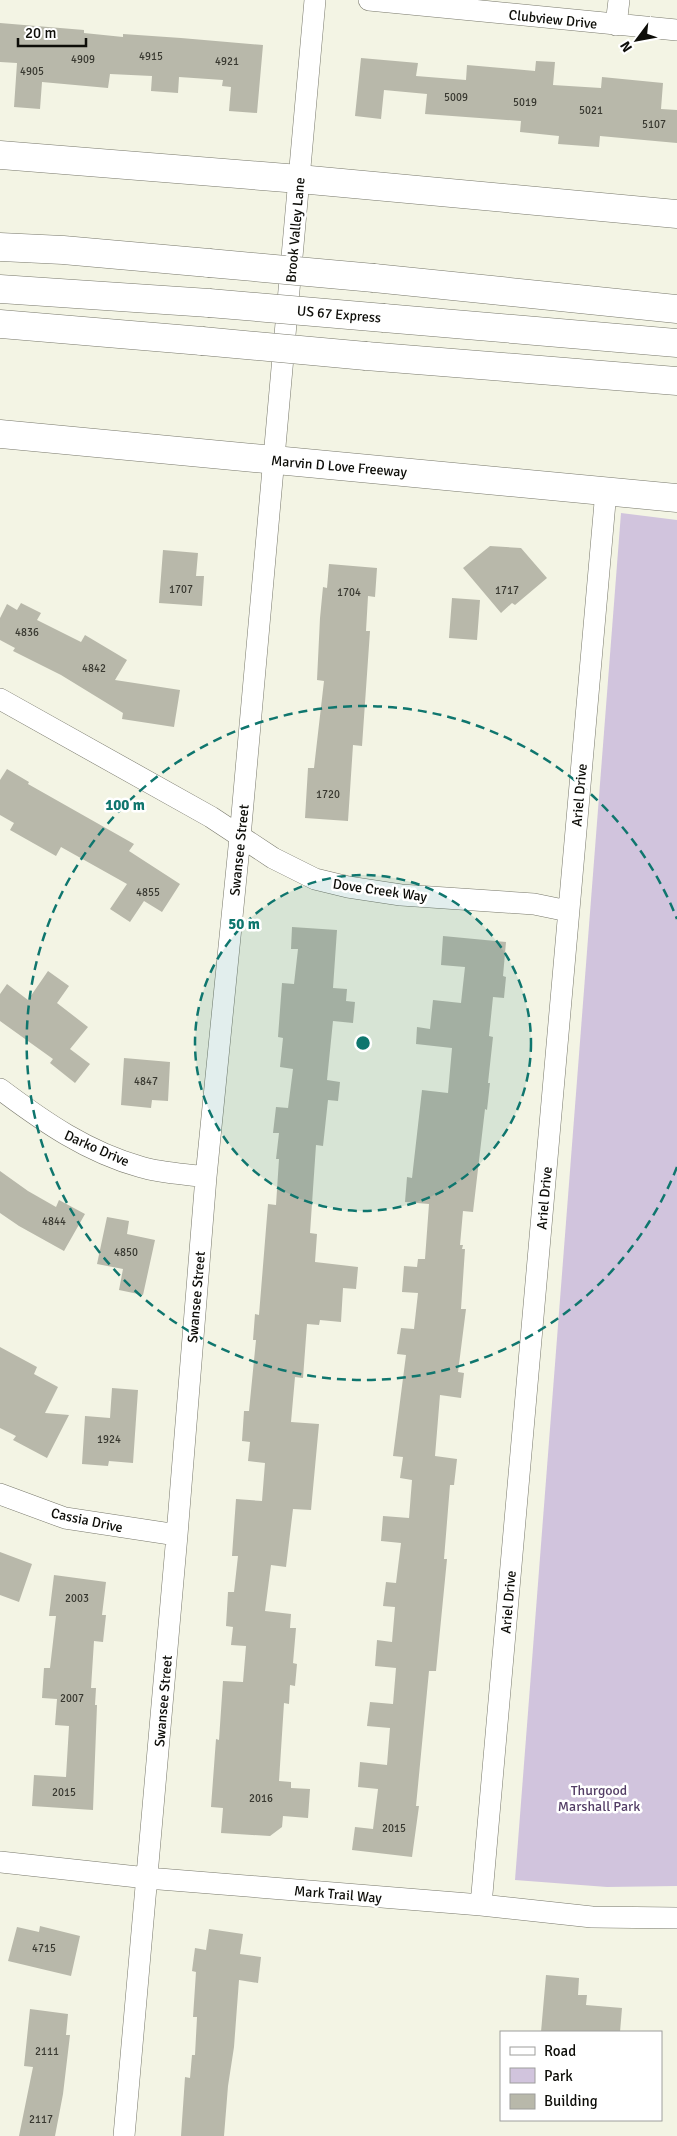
<svg xmlns="http://www.w3.org/2000/svg" width="677" height="2136" viewBox="0 0 677 2136" font-family="Signika,sans-serif">
<style>
.green{fill:#d1c4dd}
.building{fill:#b8b8aa}
.lines{fill:none;stroke-linecap:round;stroke-linejoin:round}
.minor-casing{stroke:#78786b;stroke-width:22}
.major-casing{stroke:#78786b;stroke-width:29}
.highway-casing{stroke:#78786b;stroke-width:29}
.minor{stroke:#fff;stroke-width:21}
.major{stroke:#fff;stroke-width:28}
.highway{stroke:#fff;stroke-width:28}
.highway-bridge-casing{stroke:#78786b;stroke-width:29;stroke-linecap:butt}
.highway-bridge{stroke:#fff;stroke-width:28}
.ring{fill:none;stroke:#0f766e;stroke-width:2.5;stroke-dasharray:9 6}
.labels{text-anchor:middle;stroke-width:5;stroke-linejoin:round;paint-order:stroke}
.number-label{font-size:11px;fill:#383830}
.street-label{font-size:14px;fill:#0d0d08;stroke:#fff}
.park-label{font-size:14px;fill:#533d65;stroke:#fff}
.centre{fill:#0f766e;stroke:#fff;stroke-width:2.5}
.ring-label{font-size:15px;text-anchor:middle;font-weight:bold;fill:#0f766e;stroke:#fff;stroke-width:5;stroke-linejoin:round;paint-order:stroke}
</style>
<rect width="100%" height="100%" fill="#f3f4e4"/>
<path class="green" d="M621,513L677,520V1886L607,1887L515,1880Z"/>
<path class="building" d="M0,23L84,30V33L123,37V34L181,38L263,45L257,113L229,111L231,87L222,86L223,80L179,77L178,93L151,91L152,76L110,74L108,88L42,82L40,109L14,107L17,63L0,62Z
M361,58L418,63L416,76L466,80L467,65L535,71L536,61L555,62L553,85L601,88L602,77L663,83L661,109L677,110V143L600,136L599,147L558,144L559,136L520,132L521,121L425,114L427,94L384,90L381,119L355,116Z
M490,546L521,548L547,578L515,605L512,603L501,613L463,568Z
M163,550L198,553L196,576H204L202,606L159,603Z
M329,564L377,568L375,597L368,596L366,631H370L362,746L353,745L348,821L305,818L308,768H314L324,681L317,680L320,618L323,587L327,588Z
M452,598L480,600L477,640L449,638Z
M21,603L41,613L37,620L81,642L85,635L127,660L115,680L180,690L174,727L122,719L123,713L61,675L13,651L15,648L0,640V618L7,604L17,610Z
M7,769L29,782L28,784L134,844L129,851L180,884L162,912L144,901L130,922L110,909L127,884L61,847L56,856L10,830L14,823L0,815V780Z
M292,927L337,930L333,988L347,989L346,1001L355,1002L353,1023L333,1021L327,1080L340,1082L338,1101L328,1100L323,1146L316,1145L310,1233L317,1234L315,1262L358,1267L356,1289L343,1288L341,1322L320,1320L319,1325L307,1324L303,1378L295,1377L291,1422L319,1424L311,1510L293,1509L286,1567L271,1565L265,1611L291,1614L290,1628H296L293,1663L297,1664L295,1686L290,1685L289,1704L284,1703L279,1781L291,1782V1788L310,1789L308,1818L283,1816L282,1827L270,1836L221,1833L223,1808L211,1807L216,1739L219,1740L223,1681L243,1682L246,1646L231,1645L233,1627L226,1626L228,1592H234L238,1556H232L236,1499L262,1501L265,1463L248,1461L250,1442L242,1441L244,1411H249L256,1340H253L255,1314L259,1315L268,1204L276,1205L279,1159H276L279,1133H273L276,1107L288,1108L293,1069L280,1067L283,1038L278,1037L282,983L294,984L298,949H291Z
M443,936L506,942L503,976L506,977L504,998L493,997L489,1036L493,1037L488,1083H490L487,1110L485,1109L473,1212L463,1211L460,1245H463L462,1249H465L461,1309H466L458,1372L464,1373L461,1398L440,1395L435,1456L457,1459L454,1485H450L444,1559H447L436,1671H429L416,1806H419L412,1857L352,1850L355,1827L373,1829L378,1789L358,1787L360,1762L387,1765L390,1728L367,1726L370,1702L393,1704L396,1668L375,1666L377,1640L392,1642L395,1607L383,1606L386,1582L396,1583L401,1543L381,1541L383,1516L409,1518L412,1480L400,1478L403,1457L393,1456L406,1355L397,1354L401,1328L414,1329L418,1293L402,1292L404,1266L417,1267L418,1259H425L429,1204L405,1202L407,1177L412,1178L422,1090L448,1093L452,1048L416,1044L417,1027L430,1029L433,1000L461,1003L465,967L441,965Z
M48,971L69,986L57,1003L88,1027L70,1049L90,1064L75,1083L50,1063L53,1059L0,1021V994L7,984L28,1000Z
M124,1058L170,1062L168,1101L152,1100L151,1108L121,1105Z
M0,1171L28,1191L56,1207L59,1200L85,1214L64,1251L19,1226L0,1213Z
M107,1217L129,1221L127,1234L155,1240L143,1295L119,1290L123,1269L97,1264Z
M0,1347L37,1367L34,1374L58,1387L45,1413L69,1415L47,1458L13,1440L16,1436L0,1428Z
M112,1388L138,1390L133,1463L109,1461L108,1466L82,1464L85,1416L110,1418Z
M0,1552L32,1564L19,1602L0,1595Z
M54,1575L106,1582L102,1615H106L103,1642L94,1641L91,1688H96L95,1705H97L93,1810L32,1806L34,1775L66,1777L69,1726L55,1725L57,1699L42,1698L44,1668H50L56,1616H49Z
M40,1926L80,1936L71,1976L8,1961L17,1927L39,1932Z
M209,1929L243,1934L240,1954L261,1957L258,1983L239,1980L234,2047L228,2086L224,2136H181L185,2077L190,2078L192,2055H195L197,2017H193L196,1972L192,1971L195,1948L206,1950Z
M546,1975L579,1978L578,1995H587L586,2005L622,2008L620,2032H541Z
M30,2009L68,2014L66,2035H70L63,2094L55,2136H19L33,2067L24,2066Z"/>
<g class="lines">
<g class="minor-casing">
<path id="minor" d="M369,0L677,30
M616,25L619,0
M0,699L211,817L273,858L315,879L348,887L401,895L534,904L568,911
M0,1089C44,1122 87,1152 141,1167C161,1173 185,1174 206,1177
M0,1494L65,1518L177,1535
M0,1862L147,1878L481,1905L592,1917L677,1918
M481,1905L606,491
M124,2136L177,1535L206,1177L240,837L315,0"/>
</g>
<g class="major-casing">
<path id="major" d="M0,155L299,179L677,214
M0,434L677,498"/>
</g>
<g class="highway-casing">
<path id="highway" d="M0,247L63,250L209,263
M374,278L677,309
M0,289L209,303
M384,318L677,343
M0,324L202,341
M366,356L677,381"/>
</g>
<use href="#minor" class="minor"/>
<use href="#major" class="major"/>
<use href="#highway" class="highway"/>
<g class="highway-bridge-casing">
<path id="highway-bridge" d="M209,263L374,278
M209,303L384,318
M202,341L366,356"/>
</g>
<use href="#highway-bridge" class="highway-bridge"/>
</g>
<circle cx="363" cy="1043" r="168" fill="#0f766e" fill-opacity=".12"/>
<g class="ring">
<circle cx="363" cy="1043" r="168"/>
<path d="M677 1167A337 337 0 1 1 677 919"/>
</g>
<g class="labels">
<g class="number-label">
<text x="151" y="60">4915</text>
<text x="83" y="63">4909</text>
<text x="227" y="65">4921</text>
<text x="32" y="75">4905</text>
<text x="456" y="101">5009</text>
<text x="525" y="106">5019</text>
<text x="591" y="114">5021</text>
<text x="654" y="128">5107</text>
<text x="181" y="593">1707</text>
<text x="507" y="594">1717</text>
<text x="349" y="596">1704</text>
<text x="27" y="636">4836</text>
<text x="94" y="672">4842</text>
<text x="328" y="798">1720</text>
<text x="148" y="896">4855</text>
<text x="146" y="1085">4847</text>
<text x="54" y="1225">4844</text>
<text x="126" y="1256">4850</text>
<text x="109" y="1443">1924</text>
<text x="77" y="1602">2003</text>
<text x="72" y="1702">2007</text>
<text x="64" y="1796">2015</text>
<text x="261" y="1802">2016</text>
<text x="394" y="1832">2015</text>
<text x="44" y="1952">4715</text>
<text x="47" y="2055">2111</text>
<text x="41" y="2123">2117</text>
</g>
<g class="street-label">
<text transform="translate(553 19) rotate(6)" y="5">Clubview Drive</text>
<text transform="translate(295 230) rotate(-85)" y="5">Brook Valley Lane</text>
<text transform="translate(339 314) rotate(5)" y="5">US 67 Express</text>
<text transform="translate(339 466) rotate(5)" y="5">Marvin D Love Freeway</text>
<text transform="translate(579 795) rotate(-85)" y="5">Ariel Drive</text>
<text transform="translate(239 850) rotate(-84)" y="5">Swansee Street</text>
<text transform="translate(380 890) rotate(8)" y="5">Dove Creek Way</text>
<text transform="translate(97 1148) rotate(24)" y="5">Darko Drive</text>
<text transform="translate(544 1198) rotate(-85)" y="5">Ariel Drive</text>
<text transform="translate(196 1297) rotate(-85)" y="5">Swansee Street</text>
<text transform="translate(87 1520) rotate(12)" y="5">Cassia Drive</text>
<text transform="translate(508 1602) rotate(-85)" y="5">Ariel Drive</text>
<text transform="translate(163 1701) rotate(-85)" y="5">Swansee Street</text>
<text transform="translate(338 1894) rotate(5)" y="5">Mark Trail Way</text>
</g>
<g class="park-label">
<text x="599" y="1795">Thurgood<tspan x="599" dy="16">Marshall Park</tspan></text>
</g>
</g>
<circle cx="363" cy="1043" r="8" class="centre"/>
<g class="ring-label">
<text x="125" y="810">100 m</text>
<text x="244" y="929">50 m</text>
</g>
<rect x="500" y="2031" width="162" height="90" fill="#ffffff" stroke="#9e9e9c"/>
<rect x="510" y="2047" width="25" height="8" fill="#ffffff" stroke="#9e9e9c"/>
<text x="544" y="2056" font-size="15" fill="#0d0d08">Road</text>
<rect x="510" y="2068" width="25" height="15" fill="#d1c4dd" stroke="#9e9e9c"/>
<text x="544" y="2081" font-size="15" fill="#0d0d08">Park</text>
<rect x="510" y="2094" width="25" height="15" fill="#b8b8aa" stroke="#9e9e9c"/>
<text x="544" y="2106" font-size="15" fill="#0d0d08">Building</text>
<g transform="translate(637 40) rotate(238)" stroke="#ffffff" stroke-width="4" paint-order="stroke">
<path d="M0-4L9 19L0 12L-9 19Z" fill="#0d0d08"/>
<text y="-8" font-size="14" font-weight="bold" text-anchor="middle" fill="#0d0d08">N</text>
</g>
<path d="M18 38v8h68v-8" fill="none" stroke="#0d0d08" stroke-width="2.5"/>
<text x="25" y="38" font-size="15" fill="#0d0d08" stroke="#ffffff" stroke-width="4" paint-order="stroke">20 m</text>
</svg>
